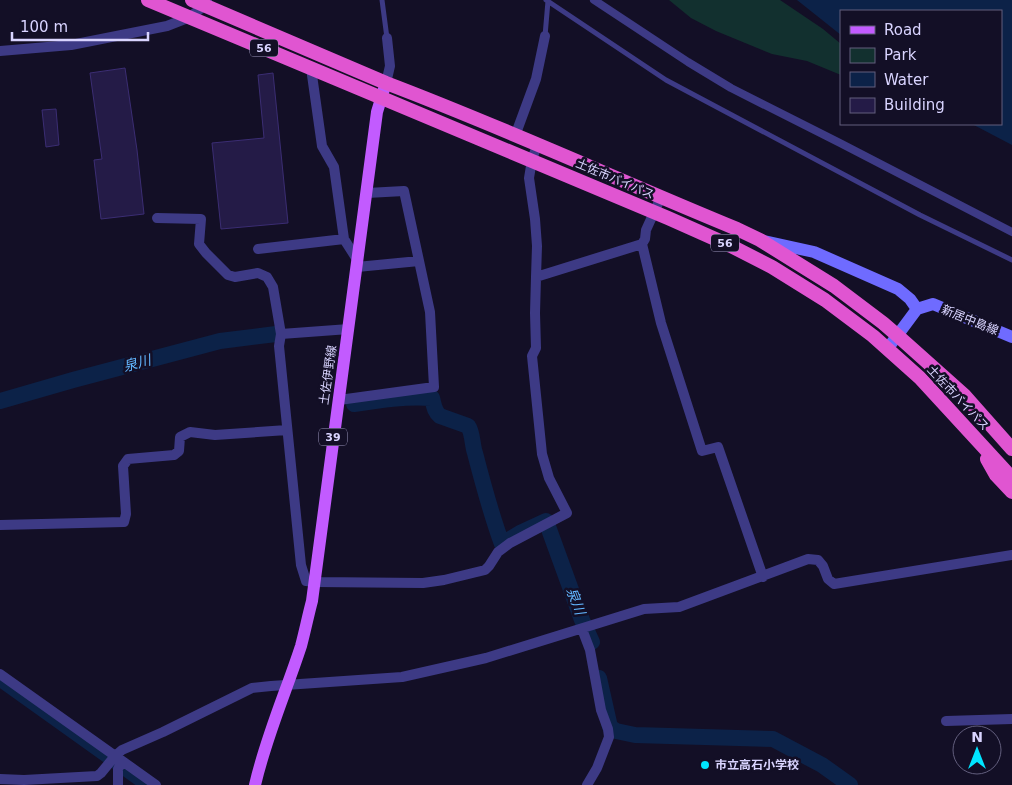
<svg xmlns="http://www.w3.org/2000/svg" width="1012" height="785" viewBox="0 0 1012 785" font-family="'DejaVu Sans','Noto Sans JP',sans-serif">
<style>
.green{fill:#12302f}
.water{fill:#0c2248}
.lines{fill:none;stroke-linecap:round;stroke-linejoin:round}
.canal{stroke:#0c2248;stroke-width:10}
.river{stroke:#0c2248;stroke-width:16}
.building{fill:#241b47;stroke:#3b2d73}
.service{stroke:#3d3a85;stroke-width:5}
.pedestrian{stroke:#3d3a85;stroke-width:8}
.minor{stroke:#3d3a85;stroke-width:10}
.secondary{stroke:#6f6bff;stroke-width:12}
.primary{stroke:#c25bff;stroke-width:12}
.trunk{stroke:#e055d1;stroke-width:14}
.poi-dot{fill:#00e5ff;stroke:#130f26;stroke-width:2}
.labels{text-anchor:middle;stroke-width:5;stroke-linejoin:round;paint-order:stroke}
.shield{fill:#130f26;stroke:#9e99be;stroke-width:1}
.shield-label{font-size:11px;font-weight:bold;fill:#d9d4ff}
.street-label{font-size:12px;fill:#d9d4ff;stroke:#130f26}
.poi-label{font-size:12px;font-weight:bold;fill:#d9d4ff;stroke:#130f26;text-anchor:start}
.water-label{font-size:14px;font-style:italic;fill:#62b6ff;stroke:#130f26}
</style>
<rect width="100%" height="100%" fill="#130f26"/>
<path class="green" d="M669,0H780L823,29L841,44V75L807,61L772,54L716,31L691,18Z"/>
<path class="water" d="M797,0H1012V145L972,124H1001V11H841V35Z"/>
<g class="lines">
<path class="canal" d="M0,682L144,785"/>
<path class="river" d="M0,401L73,380L220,341L276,334
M354,404C380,400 406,396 432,398C434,405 434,411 440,416L468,426C473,433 472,445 475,453C483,484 491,514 502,544L520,533L546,521L582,620L592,642
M599,678L610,727L616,731L635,735L773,739L822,765L850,785"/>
</g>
<path class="building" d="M125,68L137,150L144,214L101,219L94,160L102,159L90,73Z
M273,73L288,223L221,229L212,143L264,138L258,75Z
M56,109L59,145L46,147L42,110Z"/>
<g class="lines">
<path class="service" d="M382,0L387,38
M546,0L666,80L920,215L1012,260
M545,36L548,1"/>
<path class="pedestrian" d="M594,0L688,62L731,88L840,143L1012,232"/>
<path class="minor" d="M0,51L71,45L167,26L190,17L205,5L207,1
M311,68L322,146L334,167L344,239L358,261
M386,83L390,66L387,38
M515,136L536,79L545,36
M537,145L532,160L529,178L535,219L537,246L536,277L642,244
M661,197L646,230L645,239L642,244L661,323L702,451L718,447L763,577
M157,218L201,219L199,244L206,253L228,275L235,277L258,273L267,277L273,287L281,334L279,346L301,565L306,581L315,582L423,583L444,580L485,570L489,566L498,552L510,543L567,513L549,478L542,454L532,356L536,348L535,313L536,277
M258,249L344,239
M357,267L419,261
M281,334L349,329
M339,400L434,387L430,312L404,191L367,193
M0,525L124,522L126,514L123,466L128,459L174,455L179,451L180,437L190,432L215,435L287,430
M582,629L590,650L601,710L608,729L609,737L597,768L587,785
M0,674L156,785
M946,721L1012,719
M0,779L24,780L97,776L101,773L115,756L122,750L163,732L252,688L271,686L402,677L486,658L644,609L679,607L808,559L818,560L823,566L828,579L834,584L1012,555
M118,785V769L122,761"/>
<path class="secondary" d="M764,241L814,252L898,289L910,299L917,309
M888,348L917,309L933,304L1012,337"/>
<path class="primary" d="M255,785C266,737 286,692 301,646C305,631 308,616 312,601L377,112L384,89"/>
<path class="trunk" d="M148,0L668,218L731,246L772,267L825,300L873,336L920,378L1012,478
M192,0L386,83C505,128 620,181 737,229L760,240L834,286L883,323L898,336L964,395L1012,449
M987,459L996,475L1012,492"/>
</g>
<circle class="poi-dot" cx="705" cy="765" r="5"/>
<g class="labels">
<g class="shield">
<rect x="250" y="39.5" width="28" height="17" rx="4"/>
<rect x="711" y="234.5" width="28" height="17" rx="4"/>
<rect x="319" y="428.5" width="28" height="17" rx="4"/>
</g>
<g class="shield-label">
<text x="264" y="52">56</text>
<text x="725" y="247">56</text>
<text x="333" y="441">39</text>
</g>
<g class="street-label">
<text transform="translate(615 179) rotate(23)" y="4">土佐市バイパス</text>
<text transform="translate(970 320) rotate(22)" y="4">新居中島線</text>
<text transform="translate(328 375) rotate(-82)" y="4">土佐伊野線</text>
<text transform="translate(958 398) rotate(47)" y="4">土佐市バイパス</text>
</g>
<g class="poi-label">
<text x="715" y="769">市立高石小学校</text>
</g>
<g class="water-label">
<text transform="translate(137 363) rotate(-15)" y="5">泉川</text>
<text transform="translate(576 601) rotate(69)" y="5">泉川</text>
</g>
</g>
<rect x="840" y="10" width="162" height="115" fill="#130f26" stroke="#625e7d"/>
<rect x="850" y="26" width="25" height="8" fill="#c25bff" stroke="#625e7d"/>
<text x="884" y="35" font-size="15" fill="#d9d4ff">Road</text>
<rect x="850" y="48" width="25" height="15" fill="#12302f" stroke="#625e7d"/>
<text x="884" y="60" font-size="15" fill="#d9d4ff">Park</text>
<rect x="850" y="72" width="25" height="15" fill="#0c2248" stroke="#625e7d"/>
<text x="884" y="85" font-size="15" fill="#d9d4ff">Water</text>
<rect x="850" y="98" width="25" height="15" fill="#241b47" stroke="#625e7d"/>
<text x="884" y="110" font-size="15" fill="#d9d4ff">Building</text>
<g transform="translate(977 750)"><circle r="24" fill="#130f26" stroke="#625e7d"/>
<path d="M0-4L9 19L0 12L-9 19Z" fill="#00e5ff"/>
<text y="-8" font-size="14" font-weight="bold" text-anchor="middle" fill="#d9d4ff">N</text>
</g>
<path d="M12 32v8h136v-8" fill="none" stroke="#d9d4ff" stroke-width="2.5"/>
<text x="20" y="32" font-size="15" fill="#d9d4ff" stroke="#130f26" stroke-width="4" paint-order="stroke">100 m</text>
</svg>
